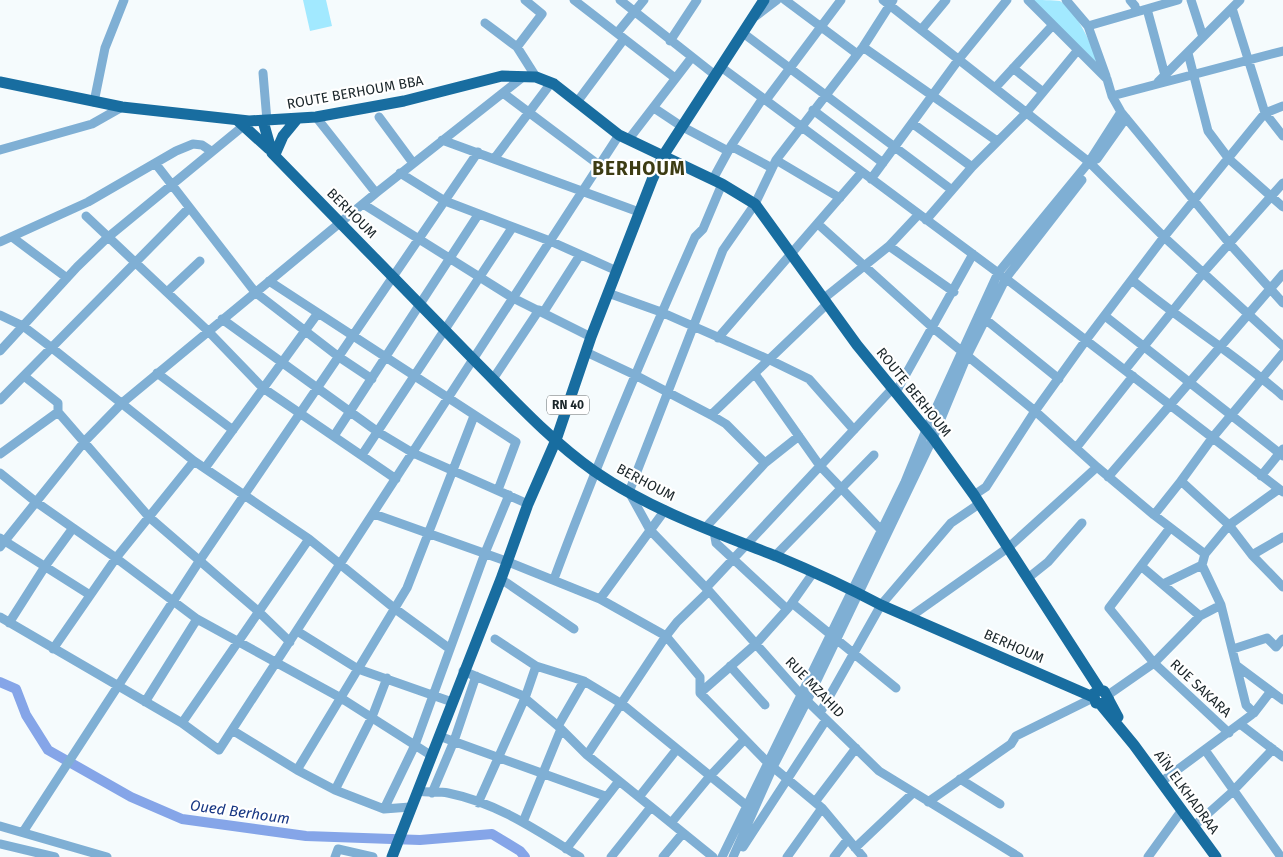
<svg xmlns="http://www.w3.org/2000/svg" width="1283" height="857" viewBox="0 0 1283 857" font-family="'Fira Sans',sans-serif">
<style>
.green{fill:#a2e9ff}
.lines{fill:none;stroke-linecap:round;stroke-linejoin:round}
.river{stroke:#85a5e8;stroke-width:10}
.minor{stroke:#7fafd4;stroke-width:9}
.major{stroke:#186da0;stroke-width:11}
.labels{text-anchor:middle;stroke-width:4.5;stroke-linejoin:round;paint-order:stroke}
.shield{fill:#fff;stroke:#5f6669;stroke-width:1}
.shield-label{font-size:12px;font-weight:bold;fill:#1a2529}
.street-label{font-size:14px;fill:#1a2529;stroke:#fff}
.water-label{font-size:15px;font-style:italic;fill:#183884;stroke:#fff}
.district-label{font-size:19px;font-weight:bold;letter-spacing:1px;fill:#3d3c13;stroke:#fff}
</style>
<rect width="100%" height="100%" fill="#f5fbfd"/>
<path class="green" d="M303,0H326L332,26L310,31Z
M1032,0C1040,0 1053,0 1060,1C1077,11 1092,45 1098,64Z"/>
<g class="lines">
<path class="river" d="M0,682L16,689L26,715L48,750L131,797L182,819L306,836L420,840L492,834L520,851L525,857"/>
<path class="minor" d="M525,0L542,14L517,47L536,77
M574,0L675,78
M620,0L715,75
M785,0L856,53
M883,0L1089,162L1164,237L1283,346
M893,0L863,47L776,160L755,204L723,250L629,492L650,530L709,591L802,696L879,771L1019,857
M1028,0L1107,79L1112,96L1121,112L1229,243L1283,303
M1066,0L1088,26L1106,76
M1130,0L1135,6L1136,12
M1191,0L1203,37
M1232,8L1265,113L1283,136
M1147,9L1166,79
M756,16L777,0
M485,23L517,47
M1088,26L1178,0
M921,30L946,0
M617,33L644,0
M743,33L952,190
M670,41L697,0
M863,47L997,141
M1188,53L1208,131L1229,159L1283,207
M721,67L1009,281L1283,492
M1013,68L1043,92
M263,73L267,121
M1158,82L1240,0
M995,88L1052,26
M503,93L599,165
M1112,96L1283,51
M766,100L841,0
M94,102L105,48L124,0
M577,102L624,39
M654,108L681,126L728,151
M813,110L883,163
M316,117L376,193
M379,117L413,163
M912,123L972,167
M629,139L692,57
M442,140L639,212
M731,146L772,168
M0,150L92,124L122,107
M494,159L551,83
M1097,159L1126,118
M776,160L840,198
M155,163L255,292L339,357L372,379
M400,173L445,201L550,241L617,271
M713,179L731,146L763,98
M871,179L959,59L1007,0
M363,204L513,298L591,337
M86,216L208,331L263,388L396,479
M926,220L972,167L1026,113L1077,51
M818,224L932,327L1035,411L1097,467L1154,515L1205,554L1229,525L1279,489
M12,237L67,278
M0,242L88,202L176,151L193,144L202,145L211,151
M889,246L954,292
M1132,280C1181,321 1235,354 1283,396
M269,281L516,442L498,490
M167,292L200,261
M608,293L661,312L770,360L809,379L854,430
M823,299L889,246L919,214
M543,313L580,255
M0,315L23,326L52,348L194,461L309,539L394,608L450,649
M1105,316L1283,456
M222,319L378,432L413,453L528,504
M985,319L1059,379
M718,338L862,172
M0,351L77,267L107,238L247,123
M586,352L635,375L711,415L827,304
M1283,353L1213,437L1181,481L1229,525L1252,555L1283,587
M1125,370L1203,273L1283,183
M157,373L233,430
M755,374L820,466L884,533
M24,376L58,403V412L149,517L259,612L290,642
M493,379L539,310
M896,392L973,254
M0,400L189,208
M711,415L726,424L765,463
M334,436L478,215
M1076,448L1133,376
M0,454L58,412
M362,455L512,228
M205,468L318,313
M0,473L36,502L116,558L197,619L341,698L432,756
M1261,476L1283,449
M1108,477L1283,274
M974,495L986,487L1035,411L1086,340L1164,237L1265,113L1283,106
M374,514L506,561L600,599L666,636L700,677V693L768,763L822,808L863,857
M1154,515L1181,481
M705,528L765,463L799,436
M1170,528L1109,608L1154,663L1229,733
M714,531L716,543L787,609
M0,538L90,595
M0,547L85,441L122,403L376,193L523,77
M1205,554L1202,565L1221,605L1246,705L1254,713
M1252,555L1283,537
M775,556L874,455
M1141,566L1200,616
M1028,578L1048,562L1082,523
M501,579L574,629
M554,579C597,463 645,350 695,237L703,229L722,184
M1163,584L1202,565
M706,588L893,388
M600,599L665,510
M792,603L896,688
M0,617L182,723L219,750L619,135
M910,617L1009,547L1097,467
M9,623L46,565L73,528
M297,631L358,669L452,702
M495,639L536,666L584,681L622,704L747,806
M53,649L116,558L194,461
M1233,649L1267,638L1276,647L1283,639
M1236,665L1283,700
M730,666L765,705
M463,671L521,695L558,726L587,755L713,857
M700,693L756,644L789,607L813,573
M1108,695L1154,663L1200,616L1221,605
M145,702L197,619
M820,713L881,605L951,523L979,504
M182,723L309,539
M1240,724L1283,757
M558,726L584,681
M232,730L297,770L335,790L384,809L410,807
M439,736L605,796
M1205,750L1281,857
M587,755L666,636L677,622L709,591
M297,770L407,588L474,416
M960,779L1000,804
M1161,782L1254,713L1271,691
M335,790L372,717L387,678
M418,791C428,793 439,791 448,793C498,803 538,831 580,857
M432,793L454,741L476,676
M639,797L677,749
M815,802L856,748
M928,802L1011,744L1016,736L1093,698
M478,803L525,698L536,666
M384,809L415,745L485,553L509,495
M523,822L561,729
M671,823L710,776L744,740
M0,826L107,857
M1194,826L1231,793L1273,749
M23,832L200,560L478,152
M0,844L55,857
M743,847L826,720
M855,848L913,793
M566,849L619,781
M335,857L338,849L373,857
M611,857L651,807
M663,857L683,833
M722,857L905,482L926,430L998,273L1089,162L1121,112
M733,857L773,767L807,701L933,438L967,356L1006,278L1082,180
M787,857L822,808
M834,857L848,839
M1148,857L1182,810"/>
<path class="major" d="M0,82L122,107L249,121L316,117L404,101L502,76L536,77L554,84L619,135L722,184L755,204L857,345L933,438L974,495L1100,690
M237,120L269,149
M263,121L272,153C340,222 407,292 475,361C513,399 550,440 594,471C649,509 714,532 776,556C812,571 847,587 881,605L1093,697
M276,152L283,136L297,119
M1109,700L1106,704L1096,703L1093,694L1100,690L1104,691L1118,717
M1101,705L1134,745L1216,857
M392,857L501,579L528,504L556,440L591,337L652,180L663,156L764,0"/>
</g>
<g class="labels">
<rect class="shield" x="547" y="395.5" width="42" height="19" rx="4"/>
<g class="shield-label">
<text x="568" y="409">RN 40</text>
</g>
<g class="street-label">
<text transform="translate(355 92) rotate(-10)" y="5">ROUTE BERHOUM BBA</text>
<text transform="translate(352 213) rotate(45)" y="5">BERHOUM</text>
<text transform="translate(914 392) rotate(51)" y="5">ROUTE BERHOUM</text>
<text transform="translate(646 482) rotate(28)" y="5">BERHOUM</text>
<text transform="translate(1014 646) rotate(24)" y="5">BERHOUM</text>
<text transform="translate(815 687) rotate(46)" y="5">RUE MZAHID</text>
<text transform="translate(1201 688) rotate(43)" y="5">RUE SAKARA</text>
<text transform="translate(1187 792) rotate(54)" y="5">AÏN ELKHADRAA</text>
</g>
<g class="water-label">
<text transform="translate(240 812) rotate(8)" y="5">Oued Berhoum</text>
</g>
<g class="district-label">
<text x="639" y="175">BERHOUM</text>
</g>
</g>
</svg>
